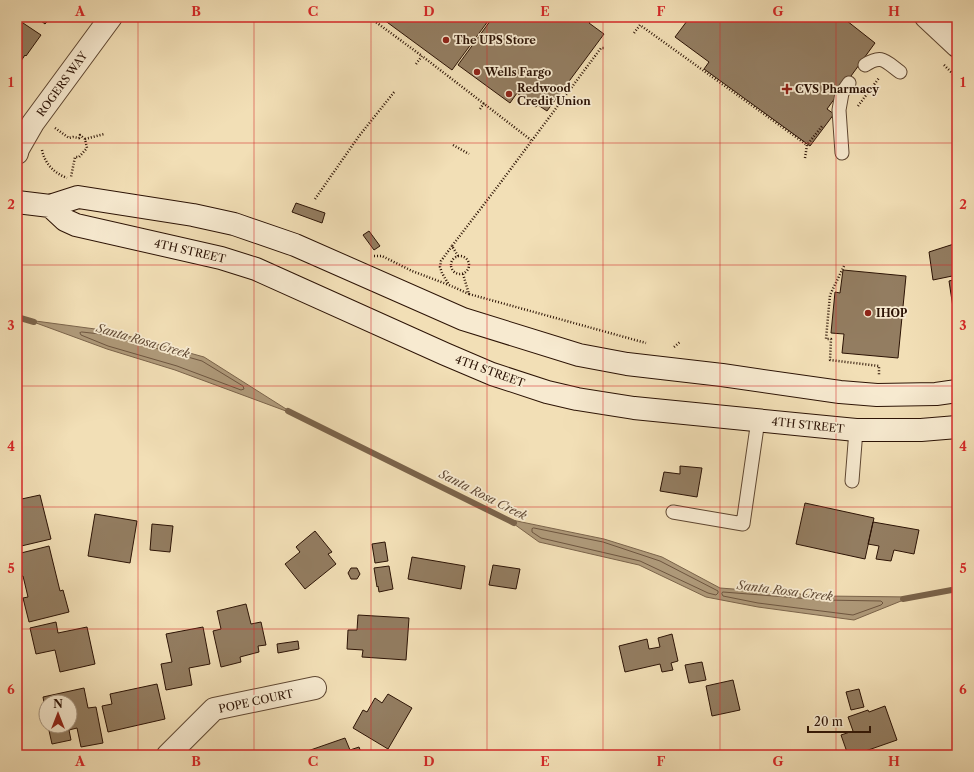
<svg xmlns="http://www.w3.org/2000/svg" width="974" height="772" viewBox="0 0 974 772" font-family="'Libre Caslon Text',serif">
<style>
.water{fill:#af9a7a;stroke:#7b644b}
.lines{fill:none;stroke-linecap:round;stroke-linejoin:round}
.shore{stroke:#6e5640;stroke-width:1}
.stream{stroke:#7b644b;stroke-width:6}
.building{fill:#937d61;stroke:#2c1305}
.service-casing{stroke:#5e4631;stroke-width:15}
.minor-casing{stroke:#5e4631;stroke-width:24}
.secondary-casing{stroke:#2c1305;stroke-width:24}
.path{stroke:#2c1305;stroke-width:2.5;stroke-dasharray:1 2;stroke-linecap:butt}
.service{stroke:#f7ead0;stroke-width:13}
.minor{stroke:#f7ead0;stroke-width:22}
.secondary{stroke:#f7ead0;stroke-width:22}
.grid{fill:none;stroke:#d62828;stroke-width:1;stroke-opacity:0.55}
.poi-dot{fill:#8f2418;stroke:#f7ead0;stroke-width:1.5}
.labels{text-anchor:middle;stroke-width:3.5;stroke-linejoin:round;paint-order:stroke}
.poi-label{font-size:11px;font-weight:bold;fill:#2c1305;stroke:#f7ead0;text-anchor:start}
.street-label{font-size:11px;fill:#2c1305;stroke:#f7ead0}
.water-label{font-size:12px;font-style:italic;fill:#604934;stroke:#f7ead0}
.neatline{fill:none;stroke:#d62828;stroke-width:1.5}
.grid-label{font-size:13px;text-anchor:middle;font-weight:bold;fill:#d62828}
</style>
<rect width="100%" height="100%" fill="#f2dfb6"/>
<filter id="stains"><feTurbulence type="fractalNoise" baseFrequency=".005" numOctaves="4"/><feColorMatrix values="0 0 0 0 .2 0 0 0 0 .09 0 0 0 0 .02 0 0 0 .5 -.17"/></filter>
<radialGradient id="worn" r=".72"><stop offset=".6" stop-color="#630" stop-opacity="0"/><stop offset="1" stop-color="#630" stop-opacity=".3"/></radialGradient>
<path class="water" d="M28,320L110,331L204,357L294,414L175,370L107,349Z
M507,519L604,539L662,557L720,588L825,596L911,597L854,620L758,607L706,597L639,565L539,542Z"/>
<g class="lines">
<path class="shore" d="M82,332L109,335L202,361L243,386L244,389L241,390L177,366L108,346L81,335L80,333Z
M534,528L603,542L660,561L718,591V593L716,595L708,593L640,561L541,538L532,532V529Z
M723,592L824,600L881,601L883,603L881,605L853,615L758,603L723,596L722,594Z"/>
<path class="stream" d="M17,317L34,322
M288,411L514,523
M903,599L957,589"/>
</g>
<path class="building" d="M36,17H51L45,24Z
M380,17H491L452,70Z
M493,17H594L589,23L604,34L547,111L538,105L536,107L517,93L510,103L458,65Z
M690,17H842L875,43L827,109L834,114L810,146L704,69L709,62L675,37Z
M17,19L41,35L26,56L25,55L17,67Z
M296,203L325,213L322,223L292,212Z
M369,231L380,246L374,250L363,235Z
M957,243V275L933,280L929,252Z
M843,270L906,276L898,358L842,353L844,334L831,333L835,292L840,293Z
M957,279V334L949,281Z
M680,466L702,468L697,497L660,491L664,472L680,474Z
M40,495L51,539L17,547V500Z
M805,503L874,518L865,559L796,544Z
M95,514L137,521L130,563L88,556Z
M873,522L919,530L914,554L894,550L891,561L876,559L879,546L868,544Z
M152,524L173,526L170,552L150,550Z
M315,531L332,552L328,554L336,564L305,589L285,564L300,552L296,547L297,546Z
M385,542L388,561L375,563L372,544Z
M49,546L60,591L63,590L69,612L29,622L23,598L28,597L23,576H19L17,567V554Z
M412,557L465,566L461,589L408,579Z
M493,565L520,569L516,589L489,585Z
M389,566L393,589L379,592L378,586L377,587L374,568Z
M351,568H357L360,574L357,579H351L348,573Z
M246,604L251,624L261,622L266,645L258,646L259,652L240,657L241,662L221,667L213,631L221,629L217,611Z
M358,615L409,618L406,660L362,657L363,650L347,649L348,630H357Z
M56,622L58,633L87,627L95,664L60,672L55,650L36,654L30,628Z
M203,627L210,664L189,668L192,685L166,690L161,664L172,662L166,634Z
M672,634L678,661L671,663L673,670L662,672L660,664L625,672L619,646L647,639L649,649L660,647L658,638Z
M298,641L299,649L278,653L277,644Z
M702,662L706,680L689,683L685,665Z
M733,680L740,710L712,716L706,686Z
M157,684L165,719L108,732L102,706L112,704L110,694Z
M84,688L88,708L96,707L103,743L81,747L77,728L69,730L71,740L52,744L48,726H70V702H46V713L43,697Z
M859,689L864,707L851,710L846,692Z
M388,694L412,708L388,749L353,728L363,710L367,712L375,698L382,703Z
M885,706L897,740L854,755H848L841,735L853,731L848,717L868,710L869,712Z
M345,738L350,750L359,747L362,755H300L299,754Z"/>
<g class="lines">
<g class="service-casing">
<path id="service" d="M942,32L954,17
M865,65C882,54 885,61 900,72
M842,153L839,110L842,93L849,83
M852,481L856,430
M673,512L743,524L758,420"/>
</g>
<g class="minor-casing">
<path id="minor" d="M926,17L957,46
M17,153L18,149L33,123L111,17
M168,755L214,709L315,688"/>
</g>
<g class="secondary-casing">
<path id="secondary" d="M17,202L50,206L78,197L193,215L234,224L295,245L463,319L579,355L627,364L722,375L840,392L877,395L936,394L957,391
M50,206L65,220L76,225L221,258L256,269L445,354L492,374L547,392L577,399L634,408L856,430H921L957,427"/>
</g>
<path class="path" d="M369,17L422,56
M634,33L640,25L807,145
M416,64L422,56L531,140
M944,65L957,78
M858,106L879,78
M480,109L484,103
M55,128L69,138L73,137L79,138L80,135L85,139L87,148L79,157H75L71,177
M85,139L104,134
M453,145L469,154
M42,150C45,164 54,173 67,178
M805,158L807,145L823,125
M315,199L359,136L395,91
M452,246L441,261L440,267L442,273L449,285L469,294
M451 265a9 9 0 1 1 18 0a9 9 0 1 1-18 0Z
M374,256H382L412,271L449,285
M458,256L452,246L498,186L601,48H605
M844,266L830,295L826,339H831L830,360L879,366V375
M463,274L469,294L646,343
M674,347L680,342"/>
<use href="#service" class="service"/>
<use href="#minor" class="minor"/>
<use href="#secondary" class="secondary"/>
</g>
<path class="grid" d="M138,17V755M254,17V755M371,17V755M487,17V755M603,17V755M720,17V755M836,17V755M17,143H957M17,265H957M17,386H957M17,507H957M17,629H957"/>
<g class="poi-dot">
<circle cx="446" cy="40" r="4"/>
<circle cx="477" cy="72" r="4"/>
<path d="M785 83h4v4h4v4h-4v4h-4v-4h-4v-4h4z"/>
<circle cx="509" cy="94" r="4"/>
<circle cx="868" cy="313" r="4"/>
</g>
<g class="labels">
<g class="poi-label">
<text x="454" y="44">The UPS Store</text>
<text x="485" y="76">Wells Fargo</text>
<text x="517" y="92">Redwood<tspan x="517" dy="13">Credit Union</tspan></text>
<text x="795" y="93">CVS Pharmacy</text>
<text x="876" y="317">IHOP</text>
</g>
<g class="street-label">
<text transform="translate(62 84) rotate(-54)" y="4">ROGERS WAY</text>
<text transform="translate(190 251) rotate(13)" y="4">4TH STREET</text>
<text transform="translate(490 371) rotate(20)" y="4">4TH STREET</text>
<text transform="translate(808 425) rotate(6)" y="4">4TH STREET</text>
<text transform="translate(256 701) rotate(-12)" y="4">POPE COURT</text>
</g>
<g class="water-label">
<text transform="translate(143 341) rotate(16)" y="4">Santa Rosa Creek</text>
<text transform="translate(483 495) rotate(27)" y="4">Santa Rosa Creek</text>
<text transform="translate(785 591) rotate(7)" y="4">Santa Rosa Creek</text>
</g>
</g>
<rect width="974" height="772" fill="none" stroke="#f2dfb6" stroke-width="44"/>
<g transform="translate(58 714)"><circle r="19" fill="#f7ead0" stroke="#a6947f"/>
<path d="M0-3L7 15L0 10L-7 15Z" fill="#8f2418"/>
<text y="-6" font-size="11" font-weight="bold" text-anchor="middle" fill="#2c1305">N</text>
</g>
<path d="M808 726v6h62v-6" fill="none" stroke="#2c1305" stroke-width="2"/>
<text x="814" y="726" font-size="12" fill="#2c1305" stroke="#f7ead0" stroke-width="3" paint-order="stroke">20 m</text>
<rect x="22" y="22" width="930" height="728" class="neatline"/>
<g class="grid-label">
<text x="80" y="16">A</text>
<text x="196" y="16">B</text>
<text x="313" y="16">C</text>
<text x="429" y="16">D</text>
<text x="545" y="16">E</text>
<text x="661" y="16">F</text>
<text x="778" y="16">G</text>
<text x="894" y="16">H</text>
<text x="11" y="87">1</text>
<text x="963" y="87">1</text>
<text x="11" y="209">2</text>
<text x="963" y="209">2</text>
<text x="11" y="330">3</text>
<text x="963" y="330">3</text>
<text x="11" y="451">4</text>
<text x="963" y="451">4</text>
<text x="11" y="573">5</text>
<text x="963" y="573">5</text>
<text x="11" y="694">6</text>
<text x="963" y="694">6</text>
<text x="80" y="766">A</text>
<text x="196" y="766">B</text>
<text x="313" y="766">C</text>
<text x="429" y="766">D</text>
<text x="545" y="766">E</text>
<text x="661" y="766">F</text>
<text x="778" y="766">G</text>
<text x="894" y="766">H</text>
</g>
<rect width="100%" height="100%" filter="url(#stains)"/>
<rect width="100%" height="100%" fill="url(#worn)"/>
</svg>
